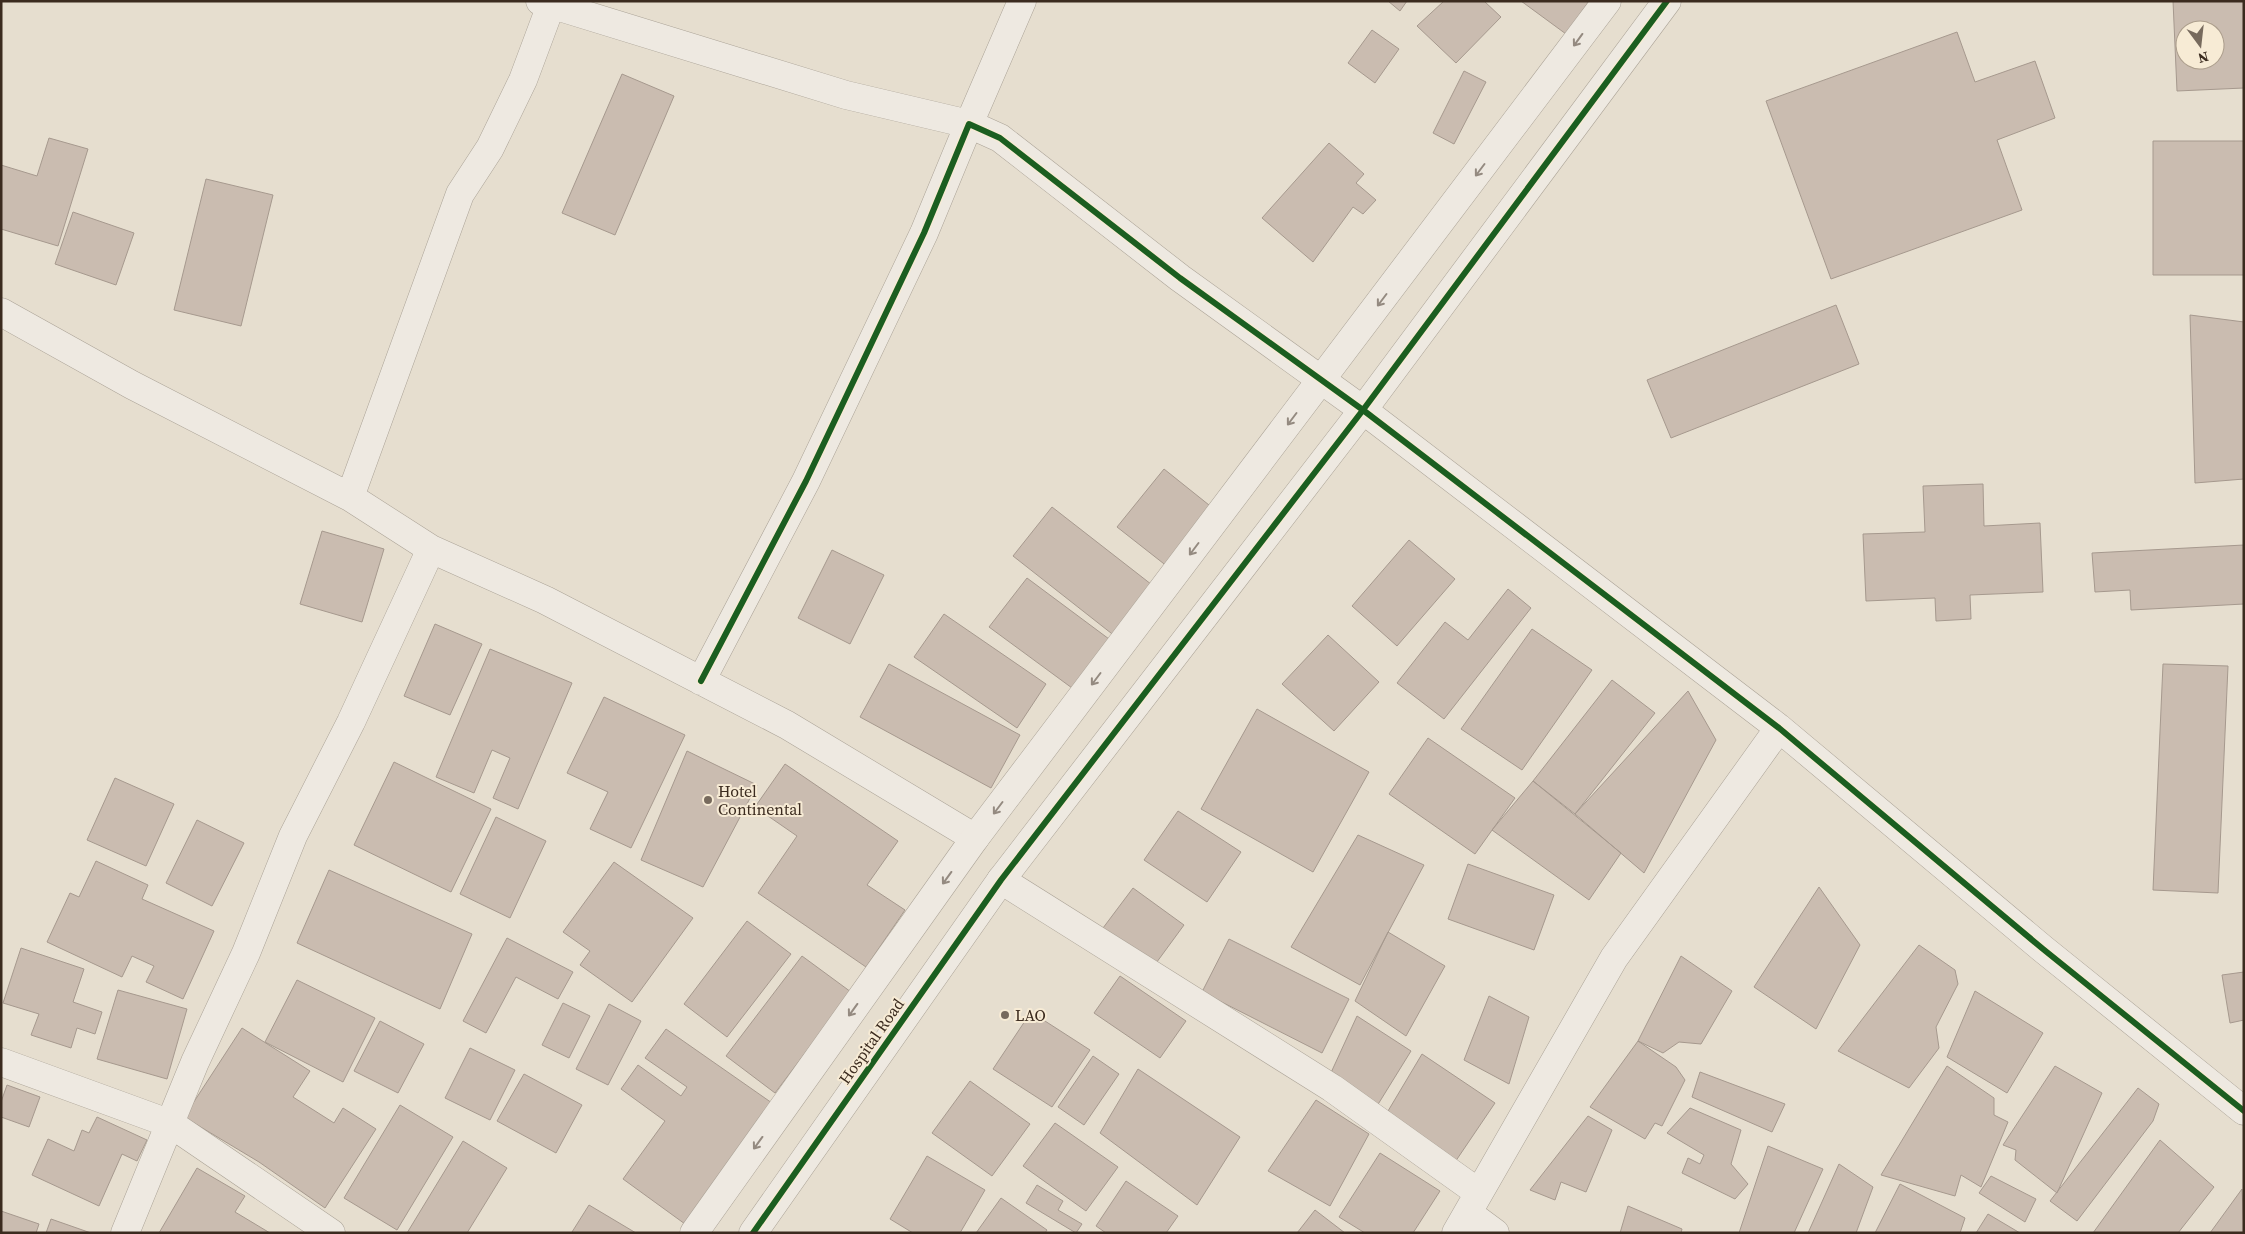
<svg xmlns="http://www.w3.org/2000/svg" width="2245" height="1234" viewBox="0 0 2245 1234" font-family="'Source Serif 4',serif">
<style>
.building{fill:#cabcb0;stroke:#a6998e;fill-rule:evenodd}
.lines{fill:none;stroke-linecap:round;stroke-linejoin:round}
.minor-casing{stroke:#aba397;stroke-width:29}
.tertiary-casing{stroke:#aba397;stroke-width:29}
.minor{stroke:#eee9e1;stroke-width:28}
.tertiary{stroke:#eee9e1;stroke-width:28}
.cycleway-casing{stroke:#f7ebd5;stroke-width:9}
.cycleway{stroke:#1b5e20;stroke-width:6}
.oneway{stroke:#948a80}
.poi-dot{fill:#776a5d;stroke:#f7ebd5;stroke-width:2}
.labels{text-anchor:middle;stroke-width:4;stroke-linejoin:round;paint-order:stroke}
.poi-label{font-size:16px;fill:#3b2b1f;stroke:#f7ebd5;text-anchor:start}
.street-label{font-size:16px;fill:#3b2b1f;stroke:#f7ebd5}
</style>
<rect width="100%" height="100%" fill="#e6decf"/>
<path class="building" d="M1388,1H1407L1400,11Z
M1444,1H1484L1501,17L1456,63L1417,26Z
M1521,1H1589L1566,34Z
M2173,1H2244V88L2177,91ZM2185,30H2215V60H2185Z
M1372,30L1399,49L1375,83L1348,63Z
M1957,32L1975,82L2035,61L2055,118L1997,140L2022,210L1831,279L1766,101Z
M1464,71L1486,82L1454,144L1433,133Z
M622,74L674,96L615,235L562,213Z
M49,138L88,149L58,246L1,229V165L37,176Z
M2153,141H2244V275H2153Z
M1329,143L1364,174L1356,183L1376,200L1363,214L1353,207L1313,262L1262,218Z
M206,179L273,195L241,326L174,310Z
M73,212L134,233L116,285L55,264Z
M1836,305L1859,364L1671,438L1647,380Z
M2190,315L2244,322V479L2195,483Z
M1164,469L1214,509L1168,567L1117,527Z
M1983,484L1984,526L2040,523L2043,592L1970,595L1971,619L1936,621L1935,598L1866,601L1863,534L1925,532L1923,486Z
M1052,507L1156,588L1116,637L1013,556Z
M322,531L384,549L362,622L300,604Z
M1409,540L1455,579L1397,646L1352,606Z
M2244,545V604L2131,610L2130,590L2095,592L2092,553Z
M832,550L884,575L850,644L798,618Z
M1027,578L1109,639L1072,688L989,627Z
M1508,589L1531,608L1444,719L1397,683L1445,622L1468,640Z
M944,614L1046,684L1017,728L914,657Z
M435,624L482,644L450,715L404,696Z
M1532,629L1592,670L1522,770L1461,729Z
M1328,635L1379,682L1334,731L1282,684Z
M490,649L572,683L518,809L493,798L510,758L492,750L474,793L436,777Z
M889,664L1020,735L991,788L860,717Z
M2163,664L2228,666L2218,893L2153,890Z
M1612,680L1655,713L1575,814L1533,781Z
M1688,691L1716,740L1644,873L1575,814Z
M604,697L685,735L631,848L590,829L608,792L567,773Z
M1257,709L1369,772L1313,872L1201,809Z
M1428,738L1515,798L1475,854L1389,794Z
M687,751L757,785L703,887L641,860Z
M394,762L491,809L451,892L354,845Z
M785,764L898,841L867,885L905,910L866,967L758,893L797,836L755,807Z
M115,778L174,804L146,866L87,840Z
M1533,781L1621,853L1589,900L1492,830Z
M1178,811L1241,852L1207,902L1144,860Z
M496,817L546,841L510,918L460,894Z
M197,820L244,843L212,906L166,883Z
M1358,835L1424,865L1360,985L1291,947Z
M96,861L148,885L142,899L214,931L183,999L146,982L154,966L132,956L122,977L47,942L70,893L79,897Z
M614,862L693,918L632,1002L580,965L590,951L563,932Z
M1468,864L1554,895L1534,950L1448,919Z
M329,870L472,934L440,1009L297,943Z
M1819,887L1860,945L1816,1029L1754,987Z
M1133,888L1184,925L1151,970L1100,932Z
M747,921L791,954L727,1037L684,1004Z
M1388,932L1445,966L1406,1036L1355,1001Z
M507,938L573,972L558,999L516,977L486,1033L463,1021Z
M1229,939L1349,999L1322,1053L1202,992Z
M1919,945L1955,970L1958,984L1936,1027L1939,1048L1909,1088L1838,1051Z
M21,948L84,969L73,1002L102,1012L95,1034L77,1028L71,1048L31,1035L39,1014L3,1003Z
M802,956L851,992L775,1093L726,1056Z
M1681,956L1732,991L1701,1044L1679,1042L1663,1053L1638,1041Z
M2244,972V1020L2230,1023L2222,975Z
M1120,976L1186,1021L1160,1058L1094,1013Z
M297,980L375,1018L343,1082L265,1042Z
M118,990L187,1009L167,1079L97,1059Z
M1975,991L2043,1033L2007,1093L1947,1057Z
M1489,996L1529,1017L1509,1084L1464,1060Z
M563,1003L590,1016L569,1058L542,1045Z
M609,1004L641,1021L608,1085L576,1069Z
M1031,1012L1090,1050L1052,1107L993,1069Z
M1357,1016L1411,1051L1377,1106L1329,1077Z
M380,1021L424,1044L398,1093L354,1071Z
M242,1028L310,1071L293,1097L334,1123L343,1108L376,1129L325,1208L259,1162L184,1117Z
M666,1029L772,1103L685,1224L623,1179L665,1121L621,1089L638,1065L681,1096L687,1087L645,1058Z
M1638,1041L1676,1067L1685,1080L1662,1126L1655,1123L1645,1139L1590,1107Z
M470,1048L515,1070L490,1120L445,1098Z
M1422,1054L1495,1103L1451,1168L1388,1111Z
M1093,1056L1119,1074L1084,1125L1058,1107Z
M1947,1066L1994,1098V1115L2008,1122L1981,1187L1961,1175L1955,1196L1881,1175Z
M2055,1066L2102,1093L2057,1193L2015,1160L2016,1150L2003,1145Z
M1138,1069L1240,1137L1197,1205L1100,1133Z
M1700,1072L1785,1104L1772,1132L1692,1097Z
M524,1074L582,1105L556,1153L497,1121Z
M970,1081L1030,1124L992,1176L932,1133Z
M7,1085L40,1097L29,1127L1,1117V1102Z
M2138,1088L2159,1104L2153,1121L2077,1221L2050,1201Z
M1316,1100L1369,1134L1330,1206L1268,1171Z
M400,1105L453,1137L397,1230L344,1198Z
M1690,1108L1741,1130L1731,1164L1748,1184L1735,1199L1682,1173L1688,1158L1700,1164L1704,1155L1667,1133Z
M1588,1116L1612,1130L1586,1192L1561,1182L1555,1200L1530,1190Z
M97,1117L147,1140L137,1161L122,1154L99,1206L32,1175L48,1139L74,1151L82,1130L89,1133Z
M1055,1123L1118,1167L1086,1211L1023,1166Z
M2160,1140L2214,1187L2178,1233H2093Z
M463,1141L507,1168L467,1233H407Z
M1768,1146L1823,1169L1794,1233H1739Z
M1380,1153L1440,1191L1413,1233H1365L1339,1217Z
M927,1156L985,1190L960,1233H913L890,1219Z
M1839,1164L1873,1187L1856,1233H1808Z
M197,1168L245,1196L235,1212L270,1233H159Z
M1991,1176L2036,1199L2025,1222L1979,1193Z
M1126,1181L1178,1216L1166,1233H1106L1096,1226Z
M1900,1184L1965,1218L1960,1233H1875Z
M1037,1185L1063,1201L1058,1210L1082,1224L1076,1233L1026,1203Z
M2242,1189L2244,1233H2210Z
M1001,1198L1047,1230L1045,1233H976Z
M589,1205L636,1233H574L572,1232Z
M1628,1206L1682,1229L1681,1233H1620Z
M1315,1210L1345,1233H1297Z
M1,1211L39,1224L36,1233H1Z
M1988,1214L2020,1233H1976Z
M51,1219L91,1233H46Z"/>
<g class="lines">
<g class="minor-casing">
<path id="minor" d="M540,1L846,95L969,124L1022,1
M1,312L132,385L350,497L431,549L545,600L787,725L975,838
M350,497L460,194L490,148L523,80L551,5
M701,681L806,481L924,233L969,124L1000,138L1180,278L1363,410L1779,728L2043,949L2244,1111
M1001,880L1332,1088L1479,1193
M1,1062L171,1124L331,1233
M1468,1213L1495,1233
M125,1233L195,1062L246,953L293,836L351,722L431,549
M1456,1233L1614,958L1779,728"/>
</g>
<g class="tertiary-casing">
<path id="tertiary" d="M694,1233L975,838L1607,1
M753,1233L1001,880L1363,410L1667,1"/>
</g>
<use href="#minor" class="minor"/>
<use href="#tertiary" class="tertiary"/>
<g class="cycleway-casing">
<path id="cycleway" d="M701,681L806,481L924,233L969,124L1000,138L1180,278L1363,410L1779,728L2043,949L2244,1111
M753,1233L1001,880L1363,410L1667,1"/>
</g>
<use href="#cycleway" class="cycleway"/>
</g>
<defs><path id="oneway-shaft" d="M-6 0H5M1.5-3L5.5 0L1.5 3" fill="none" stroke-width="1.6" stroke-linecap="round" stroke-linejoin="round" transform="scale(1.25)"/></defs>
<g class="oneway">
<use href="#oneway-shaft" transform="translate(1578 40) rotate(126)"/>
<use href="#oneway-shaft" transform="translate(1480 170) rotate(127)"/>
<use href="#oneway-shaft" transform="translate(1382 300) rotate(127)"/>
<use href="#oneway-shaft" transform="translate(1292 419) rotate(127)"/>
<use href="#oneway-shaft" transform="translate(1194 549) rotate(127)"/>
<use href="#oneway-shaft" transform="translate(1096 679) rotate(127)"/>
<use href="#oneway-shaft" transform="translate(998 808) rotate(127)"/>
<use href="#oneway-shaft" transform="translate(947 878) rotate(126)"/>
<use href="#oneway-shaft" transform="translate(853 1010) rotate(126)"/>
<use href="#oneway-shaft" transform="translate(758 1143) rotate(126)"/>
</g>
<g class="poi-dot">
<circle cx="708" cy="800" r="5"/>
<circle cx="1005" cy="1015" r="5"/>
</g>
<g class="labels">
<g class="poi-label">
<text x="718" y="797">Hotel<tspan x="718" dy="18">Continental</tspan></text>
<text x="1015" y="1021">LAO</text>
</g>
<g class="street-label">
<text transform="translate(871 1041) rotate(-55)" y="6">Hospital Road</text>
</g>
</g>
<rect width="2245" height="1234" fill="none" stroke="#3b2b1f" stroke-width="5"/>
<g transform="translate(2200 45) rotate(165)"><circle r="24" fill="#f7ebd5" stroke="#ac9e8c"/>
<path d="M0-4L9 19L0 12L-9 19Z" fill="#776a5d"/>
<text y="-8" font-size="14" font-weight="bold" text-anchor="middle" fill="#3b2b1f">N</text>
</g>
</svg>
